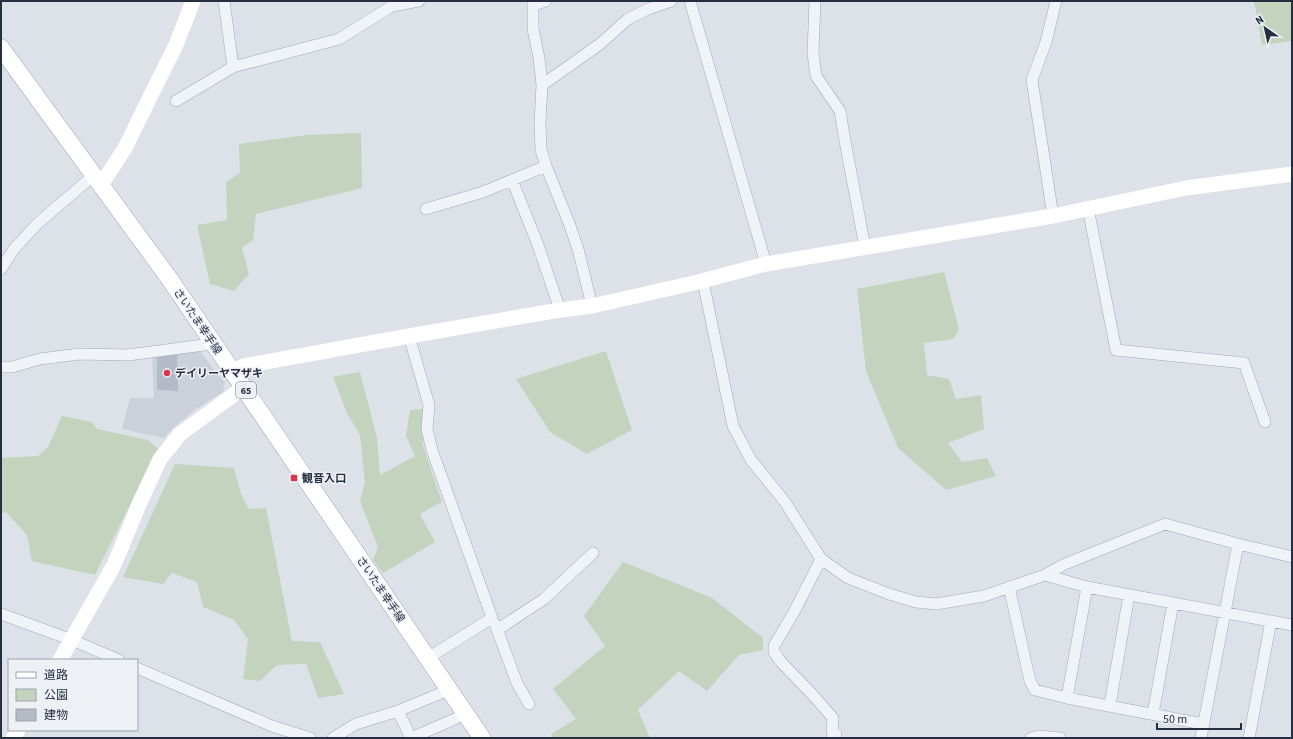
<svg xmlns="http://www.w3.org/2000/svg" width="1293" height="739" viewBox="0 0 1293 739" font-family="'Source Sans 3','Noto Sans JP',sans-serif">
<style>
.built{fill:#cbd1db}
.green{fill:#c3d3be}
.building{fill:#b4bbc6}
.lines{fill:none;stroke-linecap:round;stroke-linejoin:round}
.street-casing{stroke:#a2a9b3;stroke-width:12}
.primary-casing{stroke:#9ca6b5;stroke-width:18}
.street{stroke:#f0f3f7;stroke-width:11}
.secondary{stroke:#fff;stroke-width:15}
.primary{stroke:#fff;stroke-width:17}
.poi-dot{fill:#da364f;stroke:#edf1f6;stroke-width:1.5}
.labels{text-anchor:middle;stroke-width:3;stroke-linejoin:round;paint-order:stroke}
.shield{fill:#edf1f6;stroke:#616977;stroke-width:1}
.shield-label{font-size:10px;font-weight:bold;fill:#252f41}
.street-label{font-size:11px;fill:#252f41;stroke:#edf1f6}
.poi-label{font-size:11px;font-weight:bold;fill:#252f41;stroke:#edf1f6;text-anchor:start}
</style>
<rect width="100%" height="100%" fill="#dde2e9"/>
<path class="built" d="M199,350L225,383L223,392L196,409L175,426L164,438L122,429L130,398H154L152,355Z"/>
<path class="green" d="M1254,1H1292V41L1262,45Z
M361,133L362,188L256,214L253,240L242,248L249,274L234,291L210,284L197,225L227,220L226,182L240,173L239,144L306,135Z
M944,272L959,329L953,339L924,343L927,375L949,379L956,399L981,395L984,429L948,443L962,462L987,458L996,476L946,490L898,448L866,371L857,289Z
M606,351L632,430L587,454L550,432L516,379Z
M360,372L377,438L380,475L415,456L406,436L410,410L424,409L423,446L442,502L420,514L435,542L383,573L373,560L378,547L360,501L365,483L360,435L347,413L333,377Z
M62,416L92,422L97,429L148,440L158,449L95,575L32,561L27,535L6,512L1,513V458L38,456L48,447Z
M175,464L234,468L241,494L249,509L266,508L292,641L320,642L344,694L318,698L306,664L277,665L260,681L243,679L248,639L234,620L203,607L197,582L172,573L163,584L123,577Z
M623,562L712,598L763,638V650L739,655L707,691L679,671L638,710L650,738H553L551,734L576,719L553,689L605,646L584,616Z"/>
<path class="building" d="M177,355L178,391L157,390V356Z"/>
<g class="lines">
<g class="street-casing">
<path id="street" d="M533,1V29L539,58L542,85L540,123L541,150L546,166L569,223L578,249L592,306
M690,1L766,264
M815,1L813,53L816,76L840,111L845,141L865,247
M533,5L546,1
M233,67L339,39L392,6L419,1
M542,85L600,44L628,19L648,9L671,1
M176,101L233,67L224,1
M512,180L538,245L560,310
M1088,208L1116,350L1244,363L1265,422
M426,209L483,192L546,166
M1053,216L1032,80L1046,42L1056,1
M1,269L14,249L38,223L94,175
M703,281L733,426L751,460L785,502L821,559L848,578L889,594L916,602L936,604L984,596L1045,575L1065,564L1165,524L1238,544L1292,557
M409,336L429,405L427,429L432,450L492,618L428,658
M1,367H12L40,359L79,354L128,355L204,345L212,341
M821,559L794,612L774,646V652L781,662L812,694L833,718L832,731L836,734L832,738
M1045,575L1087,587L1292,625
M1009,587L1030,681L1035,690L1067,698L1203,724
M1,614L72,640L119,660
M495,624L517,683L529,704
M497,630L544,599L593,553
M137,668L272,726L310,738
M1067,698L1087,587
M1110,705L1129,595
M398,711L411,738L455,719L464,712
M1153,714L1173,603
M333,738L356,724L398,711L439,694L448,688
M1031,738L1039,736L1060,738
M1201,738L1238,544
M1249,738L1271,621"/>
</g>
<g class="primary-casing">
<path id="primary" d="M1,48L171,281L482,738"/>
</g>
<use href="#street" class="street"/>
<path class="secondary" d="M101,185L125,148L152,93L176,45L193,1
M232,371L244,366L409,336L560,310L592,306L698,282L766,264L1053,216L1186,188L1292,174
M60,660L114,565L140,502L160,459L180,434L244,387
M13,738L18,730"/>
<use href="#primary" class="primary"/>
</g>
<g class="poi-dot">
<circle cx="167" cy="373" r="4"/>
<rect x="290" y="474" width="8" height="8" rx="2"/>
</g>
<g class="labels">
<rect class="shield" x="236" y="382" width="20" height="16" rx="3"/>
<g class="shield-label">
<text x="246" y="394">65</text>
</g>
<g class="street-label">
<text transform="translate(198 321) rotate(56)" y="4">さいたま幸手線</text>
<text transform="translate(381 589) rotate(56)" y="4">さいたま幸手線</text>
</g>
<g class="poi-label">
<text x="175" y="377">デイリーヤマザキ</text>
<text x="302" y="482">観音入口</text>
</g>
</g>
<rect width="1293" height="739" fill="none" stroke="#252f41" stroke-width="4"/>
<rect x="8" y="659" width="130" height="72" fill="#edf1f6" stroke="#9da3ae"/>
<rect x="16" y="672" width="20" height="6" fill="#ffffff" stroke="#9da3ae"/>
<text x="44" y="679" font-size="12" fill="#252f41">道路</text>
<rect x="16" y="689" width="20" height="12" fill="#c3d3be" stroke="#9da3ae"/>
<text x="44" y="699" font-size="12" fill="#252f41">公園</text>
<rect x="16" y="709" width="20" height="12" fill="#b4bbc6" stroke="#9da3ae"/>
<text x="44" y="719" font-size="12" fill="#252f41">建物</text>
<g transform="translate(1265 28) rotate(326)" stroke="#edf1f6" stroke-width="3" paint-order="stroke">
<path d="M0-3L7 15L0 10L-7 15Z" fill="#252f41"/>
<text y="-6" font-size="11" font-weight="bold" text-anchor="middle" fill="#252f41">N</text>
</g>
<path d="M1157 723v6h84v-6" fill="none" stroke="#252f41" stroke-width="2"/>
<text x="1163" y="723" font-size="12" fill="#252f41" stroke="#edf1f6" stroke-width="3" paint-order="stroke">50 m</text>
</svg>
